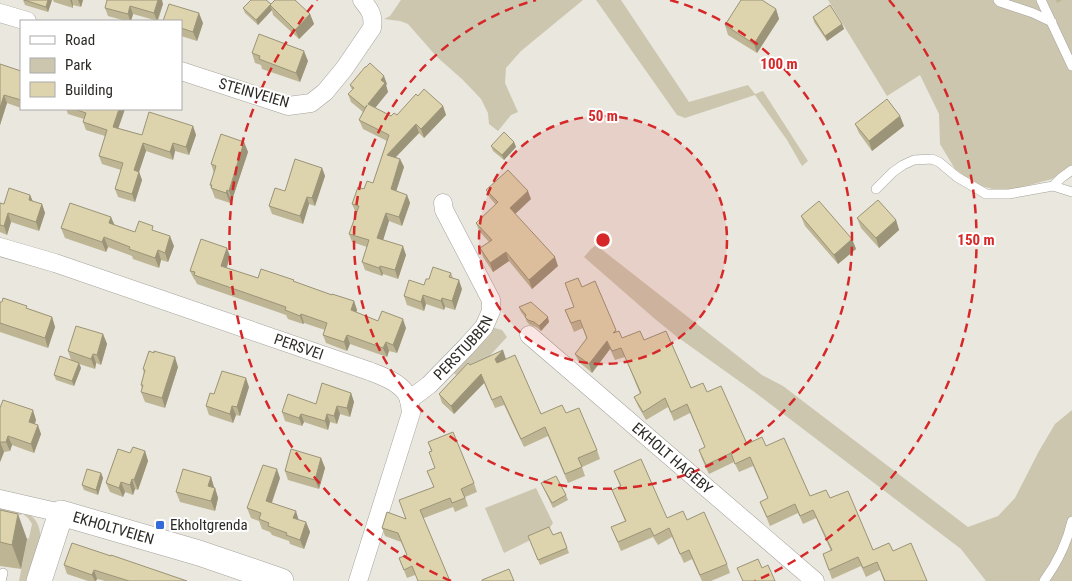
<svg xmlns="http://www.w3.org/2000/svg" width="1072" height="581" viewBox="0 0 1072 581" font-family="'Roboto Condensed',sans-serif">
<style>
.green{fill:#ccc6af}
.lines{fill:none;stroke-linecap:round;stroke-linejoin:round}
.lane-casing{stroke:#a4a29a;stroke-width:10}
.street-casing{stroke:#a4a29a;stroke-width:19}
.secondary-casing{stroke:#a4a29a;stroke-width:26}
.lane{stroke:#fff;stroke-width:9}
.street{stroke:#fff;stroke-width:18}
.secondary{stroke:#fff;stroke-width:25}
.wall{fill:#beb594}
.shaded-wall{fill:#9b9478}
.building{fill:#ddd3ac;stroke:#9b9478}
.ring{fill:none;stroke:#d62828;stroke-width:2.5;stroke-dasharray:9 6}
.poi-dot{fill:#346ad9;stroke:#fff;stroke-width:2}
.labels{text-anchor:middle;stroke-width:4;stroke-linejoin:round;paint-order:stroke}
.street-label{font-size:15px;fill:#2c2b27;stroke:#fff}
.poi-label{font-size:15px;fill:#2c2b27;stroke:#fff;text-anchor:start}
.centre{fill:#d62828;stroke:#fff;stroke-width:2.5}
.ring-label{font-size:15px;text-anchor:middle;font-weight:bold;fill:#d62828;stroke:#fff;stroke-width:4;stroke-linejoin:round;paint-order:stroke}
</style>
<rect width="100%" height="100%" fill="#e9e7de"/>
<path class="green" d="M401,0H583L521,51L506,68L505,83L518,112L511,115L498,131L489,124L488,113L481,99L463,80L437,57L408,24L400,21L384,19L390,16Z
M596,0H621L689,102L748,85L755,94L763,91L808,161L802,166L787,140L755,95L685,118L677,115Z
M828,0H1072V165L1052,179L1004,192L977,185L955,169L940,144L939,114L920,75L887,96Z
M596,245L762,375L783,386L968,527L998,516L1015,498L1039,451L1055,424L1072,410V581H986L961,549L753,391L676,336L655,319L584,257L591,249Z
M491,327L502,330L507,337L483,363L466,368L456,375L453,372Z
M536,488L553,523L547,532L504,553L485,508Z
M0,505C7,507 16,508 23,511C53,523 36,559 30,581H19L27,539L29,538L32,524L28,518L22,513L21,515L0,510Z"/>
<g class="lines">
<g class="lane-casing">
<path id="lane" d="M998,0L1000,2L1033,13L1052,22
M1041,0L1072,66
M1053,186L1061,178L1072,170
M876,189L893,172L903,165L914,160L932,159L939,162L957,177L986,194H1009L1053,186L1072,192
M1,581L3,573
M1044,581C1057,563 1067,543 1072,521"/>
</g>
<g class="street-casing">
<g id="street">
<path d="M0,13L27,21"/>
<path d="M181,71L288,106L311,103L325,92L344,69L372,28C374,15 370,10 362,0"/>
<path id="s1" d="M0,247L55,263L369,371C382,376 397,381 406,393C410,399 410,406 411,413L358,581"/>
<path id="s2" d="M529,335L815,581"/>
<path id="s3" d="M409,400L429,385L466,347L484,327L491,311V300L444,210L443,203"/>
<path d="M0,499L61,513"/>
</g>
</g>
<g class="secondary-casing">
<g id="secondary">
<path id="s4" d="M39,581L61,513L199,553L281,581"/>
</g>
</g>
<use href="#lane" class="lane"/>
<use href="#street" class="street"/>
<use href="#secondary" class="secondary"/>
</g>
<path class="wall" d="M23,0H52L48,12L25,5Z
M53,0H83L81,7L73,5V8L54,2Z
M1056,0H1062L1057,3Z
M163,4L158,21L133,14L131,21H126L108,16L105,8Z
M271,4L310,14L314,24L299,39L273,15L272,10L258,25L245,13L243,8Z
M776,9L779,19L757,53L728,35L725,25Z
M813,17L842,24L844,29L827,41L814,22Z
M181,21L203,23L197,41L181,36Z
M252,53L308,61L300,82L262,69L261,65L255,63Z
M0,64L21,71V108L7,103L0,125Z
M387,84L386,85L388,92L375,108L391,116L397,115L418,96L443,106L446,115L424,138L419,133L396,157L400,159L404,167L396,191L407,195L410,203L402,226L389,221L383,240L406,255L398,279L383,274L382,276L365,270L362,262L367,247L352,242L349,234L357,213H356L352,204L364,189L373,183L387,141L363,129L359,120L363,112L351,102L348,94L352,90L350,85Z
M66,109H125L118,128L142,135L193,126L196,135L189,155L175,151L173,160L146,151L139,172L142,180L135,202L118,197L115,189L121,170L102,164L99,156L105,136L86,130L83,122L84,119L68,114Z
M900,116L904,126L872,151L859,133L855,124Z
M244,142L248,152L232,200H231L230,203L215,198L210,185L214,173L211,164Z
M514,142L516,147L504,160L493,151L491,146Z
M322,168L325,176L315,206L309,204L303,224L272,214L269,206L285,191Z
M486,190L531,199L515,214L558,266L532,289L509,261L493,272L483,257L480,248L489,242L479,231L476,223L496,205L490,198Z
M30,195L33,202L42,204L45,213L39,231L11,222L7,235L0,232V203L4,204Z
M801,216L852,239L856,249L838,264L805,226Z
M857,218L896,220L899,230L879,248L861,228Z
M114,225L135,232L155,231L174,246L168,262L161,260L159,268L133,259L132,256L108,247L106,252L65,238L61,228Z
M230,256L227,268L258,278L294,280V282L332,295L354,301L357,310L356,312L378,321L406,328L397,353L389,351L387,357L350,344L347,351L326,343L323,335L325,330L304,323L303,324L288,319L286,315L197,284L195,280L194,279L190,271Z
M451,273L453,278L462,289L455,310L445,307L444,310L426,304L424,311L407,305L404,296L424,285L429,279Z
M582,287L622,338L644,340L691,388L707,392L747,444L766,446L810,496L830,498L873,550L893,551L927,581H884L880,570L866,577L861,566L832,579L823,554L831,551L816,518L803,524L798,513L770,526L760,502L768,499L753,466L739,472L734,462L709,474L702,459L699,450L705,447L690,413L674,421L668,407L646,420L638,406L634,397L640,394L625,357L615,360L610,349L592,373L579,362L575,354L587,339L583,328L574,332L565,310L574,307Z
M0,302L28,309L52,317L55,327L48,348L0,332Z
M519,307L549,322L541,331L536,327L530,325L527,322L525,317L521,312Z
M103,334L107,344L101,365L96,363L95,369L79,364L81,368L74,386L56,380L54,375L71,360L68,351Z
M506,359L541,414L566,413L597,450L600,459L582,467L585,476L568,483L548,436L524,447L504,405L495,408L484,383L454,414L442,403L439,394L470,365Z
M178,367L165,408L145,402L141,392L142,389L141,385L144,374L143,369Z
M249,387L240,416L236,415L233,423L209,415L206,406L214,394Z
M351,393L354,402L350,417L340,414L337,424L330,422L328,430L304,422L302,426L285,421L282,412L316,404Z
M0,408L36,420L35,424L41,434L34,453L12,445L10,451L4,452L0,462Z
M428,442L474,483L477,492L465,497L468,506L455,512L453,507L424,518L415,575L407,578L399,558L407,555L401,542L385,536L382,528L406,518L433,487L435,468L431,451Z
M145,451L148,461L138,490L135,489L133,495L125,492L123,497L110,492L106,483L130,453Z
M321,458L325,468L319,489L288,480L285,471Z
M614,471L667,518L687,520L727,564L730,573L711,581H702L692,559L684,563L672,537L658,545L653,537L621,551L611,527L625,521L612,490L620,486Z
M101,473L103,478L98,495L84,490L82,485Z
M211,477L214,488H215L218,498L215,511L180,502L176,492Z
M280,478L272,503L299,520L306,522L310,532L304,549L290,544L289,541L272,535L270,532L262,529L259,521L251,518L247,508Z
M541,483L566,495L568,500L553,508Z
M0,510L27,539L21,569L0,566Z
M561,532L569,553L540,565L528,536L553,535Z
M111,556L187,581H105L97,579L96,581H88L67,574L64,565Z"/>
<path class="shaded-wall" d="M48,0H52L48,12L46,7Z
M70,0H72L73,5V8Z
M78,0H83L81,7Z
M158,0H162L163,4L157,21L154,13Z
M270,5L272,10L258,25L256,20Z
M130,6L133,14L131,21H130L128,14Z
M776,9L779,19L757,53L754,44Z
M199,13L203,23L197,41L193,32Z
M310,14L314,24L299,39L295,30Z
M842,24L844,29L827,41L825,36Z
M304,51L308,61L300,82L296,73Z
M384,76L387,84L386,85L388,92L371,113L368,104L381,80Z
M4,95L7,103L0,125V108Z
M443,106L446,115L424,138L421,129Z
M119,109H125L116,135L113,127Z
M900,116L904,126L872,151L869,141Z
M416,124L419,133L390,163L387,155Z
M193,126L196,135L189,155L186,147Z
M244,142L248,152L232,200L229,191Z
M514,142L516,147L504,160L502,155Z
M143,143L146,151L137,178L134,170Z
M173,143L175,151L173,160L170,152Z
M400,159L404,167L394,198L391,189Z
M322,168L325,176L315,206L312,198Z
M139,172L142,180L135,202L132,194Z
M227,190L231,200L230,203L226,193Z
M528,191L531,199L513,216L510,208Z
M30,195L34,204L29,200Z
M407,195L410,203L402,226L399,217Z
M307,197L309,204L303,224L300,216Z
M42,204L45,213L39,231L36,222Z
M8,213L11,222L7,235L4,226Z
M386,213L389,221L381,247L377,238Z
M111,217L115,226L109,223Z
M896,220L899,230L879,248L876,238Z
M170,236L174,246L168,262L165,253Z
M104,237L108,247L106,252L102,242Z
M852,239L856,249L838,264L834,255Z
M403,246L406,255L398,279L395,270Z
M227,248L230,256L224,275L221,266Z
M158,250L161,260L159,268L155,258Z
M506,252L509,261L493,272L490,263Z
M555,257L558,266L532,289L529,280Z
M380,266L383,274L382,276L379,268Z
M459,280L462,289L455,310L452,301Z
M423,295L426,304L424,311L421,302Z
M442,298L445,307L444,310L441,301Z
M354,301L357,310L354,319L351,310Z
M301,314L304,323L303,324L300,316Z
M52,317L55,327L48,348L45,338Z
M548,317L549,322L541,331L539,326Z
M403,319L406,328L397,353L393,345Z
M103,334L107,344L101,365L97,355Z
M347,335L350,344L347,351L344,342Z
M607,341L610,349L592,373L589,364Z
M386,342L389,351L387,357L383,348Z
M503,350L506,359L498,368L495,359Z
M93,354L96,363L95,369L91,359Z
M175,357L178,367L165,408L162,398Z
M79,363L81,368L74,386L72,381Z
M481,374L484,383L454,414L451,406Z
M246,378L249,387L240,416L237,407Z
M351,393L354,402L350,417L347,408Z
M232,406L236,415L233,423L230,414Z
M337,406L340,414L337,424L334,416Z
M33,410L36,420L32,431L29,422Z
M301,414L304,422L302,426L299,418Z
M327,414L330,422L328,430L325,421Z
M38,425L41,434L34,453L31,444Z
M8,436L12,445L10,451L6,442Z
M0,442L4,452L0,462Z
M145,451L148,461L138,490L134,480Z
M321,458L325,468L319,489L315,480Z
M277,469L280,478L269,510L266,501Z
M101,473L103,478L98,495L96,490Z
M211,477L214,487L212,496L208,486Z
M132,479L135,489L133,495L130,485Z
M121,482L125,492L123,497L119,488Z
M215,488L218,498L215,511L211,501Z
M296,511L299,521L293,518Z
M18,514L27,539L21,569L12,545Z
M306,522L310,532L304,549L300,540Z
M94,570L97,579L96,581H95L92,575Z"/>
<path class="building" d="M24,0H48L46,7Z
M107,0H158L154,13L130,6L128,14L105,8Z
M251,0H266L271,4L256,20L243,8Z
M275,0H295L310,14L295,30L270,5Z
M741,0H762L776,9L754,44L725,25Z
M169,4L199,13L193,32L181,28V21H163Z
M830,5L842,24L825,36L813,17Z
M259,34L304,51L296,73L259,59L260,56L252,53Z
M370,63L384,76L381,80L385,83L368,104L391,116L394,113L397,115L416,94L418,96L424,89L443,106L421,129L416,124L387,155L400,159L391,189L407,195L399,217L386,213L377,238L403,246L395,270L380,266L379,268L362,262L369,240L349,234L359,206L352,204L358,187L364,189L367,181L373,183L389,135L359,120L367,105L365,108L348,94L354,88L350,85L365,67H366Z
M0,64L21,71V100L4,95L0,108Z
M887,99L900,116L869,141L855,124Z
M74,109H119L113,127L142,135L149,112L193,126L186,147L173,143L170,152L143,143L134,170L139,172L132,194L115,189L123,163L99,156L107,130L83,122L86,113Z
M504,132L514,142L502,155L491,146Z
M221,134L244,142L229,191L227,190L226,193L211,188L212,185H210L216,166L211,164Z
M295,159L322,168L312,198L307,197L300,216L269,206L275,188L285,191Z
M508,170L528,191L510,208L555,257L529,280L506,252L490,263L480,248L492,240L476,223L498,202L486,190Z
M9,188L30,195L29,200L42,204L36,222L8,213L4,226L0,225V203L4,204Z
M878,200L896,220L876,238L857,218Z
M819,201L852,239L834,255L801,216Z
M70,203L111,217L109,223L135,232L139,221L153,226L152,230L170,236L165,253L158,250L155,258L129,249L130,247L104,237L102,242L61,228Z
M201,239L227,248L221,266L258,278L261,269L294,280L293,281L332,295V294L354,301L351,310L378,321L382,311L403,319L393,345L386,342L383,348L347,335L344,342L323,335L327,323L301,314L300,316L285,310L286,307L194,275L195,272L190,271Z
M433,267L451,273L449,277L459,280L452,301L442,298L441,301L423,295L421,302L404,296L409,280L424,285L426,279H429Z
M578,278L582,287L595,281L616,330L613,333L619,331L622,338L640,331L644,340L666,331L691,388L703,383L707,392L721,386L747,444L762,437L766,446L784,438L810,496L826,490L830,498L848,491L873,550L889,543L893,551L911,543L927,581H885L877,562L863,568L858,557L829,570L823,554L832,550L813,510L800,516L795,504L767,517L760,502L768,498L750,457L735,464L731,453L706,465L699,450L705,447L687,404L671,412L665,398L643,412L634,397L641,393L621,348L612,351L607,341L589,364L575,354L587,338L580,320L571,323L565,310L574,307L565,283Z
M3,298L27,306L26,308L52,317L45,338L0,323V302H2Z
M531,302L548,317L539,326L534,322L528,320L525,317L526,315L519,307Z
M76,326L103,334L97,355L93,354L91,359L68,351Z
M503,350L495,359L497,363L515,355L541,414L562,405L566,413L579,408L597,450L578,458L582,467L565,474L545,427L521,439L501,396L492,400L481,374L451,406L439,394L468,363L470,365Z
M149,351L154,353V351L175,357L162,398L141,392L143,385H141L145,370L143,369Z
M60,356L79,363L72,381L54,375Z
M222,371L246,378L237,407L232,406L230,414L206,406L210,393L214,394Z
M322,383L351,393L347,408L337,406L334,416L327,414L325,421L301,414L299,418L282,412L288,394L316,404Z
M3,400L33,410L29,422L38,425L31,444L8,436L6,442H0V444V408Z
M453,432L474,483L461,489L465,498L452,503L450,498L420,510L450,581H418L412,566L404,570L399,558L407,555L398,533L382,528L387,512L406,519L399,500L434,487L427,471L435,468L429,452L432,451L428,442Z
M133,447L145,451L134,480L132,479L130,485L121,482L119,488L106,483L118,449L130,453Z
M291,449L321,458L315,480L285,471Z
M641,459L667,518L683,511L687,520L704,512L727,564L700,575L689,550L680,554L669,528L654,536L650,528L618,542L611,527L626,521L612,490L621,486L614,471Z
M263,465L277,469L266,501L296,511L293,518L306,522L300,540L286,535L287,533L268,526L269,523L259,519L261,513L247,508Z
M87,469L101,473L96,490L82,485Z
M183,469L211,477L208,486L215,488L211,501L176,492Z
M556,476L566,495L552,503L541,483Z
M0,510L18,514L12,545L0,542Z
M549,527L553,535L561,532L567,548L538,560L528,536Z
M72,543L111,556V555L187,581H129L94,570L92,575L64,565Z
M758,559L762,568L768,565L775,581H743L737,568Z
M509,569L514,581H482V580Z"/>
<circle cx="603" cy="240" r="124" fill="#d62828" fill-opacity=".12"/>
<g class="ring">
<circle cx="603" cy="240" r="124"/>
<path d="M670 0A249 249 0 1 1 536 0"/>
<path d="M451 581A373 373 0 0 1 317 0M889 0A373 373 0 0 1 755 581"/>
</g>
<rect class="poi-dot" x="155" y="520" width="10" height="10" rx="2.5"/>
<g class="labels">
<g class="street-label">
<text transform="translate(254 93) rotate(16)" y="5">STEINVEIEN</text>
<text dy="5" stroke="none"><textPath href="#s1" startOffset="315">PERSVEI</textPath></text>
<text dy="5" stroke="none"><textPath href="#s3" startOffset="76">PERSTUBBEN</textPath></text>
<text dy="5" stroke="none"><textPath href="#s2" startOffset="189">EKHOLT HAGEBY</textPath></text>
<text dy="5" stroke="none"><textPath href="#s4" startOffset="126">EKHOLTVEIEN</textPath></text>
</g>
<g class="poi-label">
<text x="170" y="530">Ekholtgrenda</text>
</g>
</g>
<circle cx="603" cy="240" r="8" class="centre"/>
<g class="ring-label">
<text x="779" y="69">100 m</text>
<text x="603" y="121">50 m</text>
<text x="976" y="245">150 m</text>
</g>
<rect x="20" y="20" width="162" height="90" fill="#ffffff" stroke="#abaaa9"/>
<rect x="30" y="36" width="25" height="8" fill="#ffffff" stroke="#abaaa9"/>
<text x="65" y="45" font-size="15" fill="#2c2b27">Road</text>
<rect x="30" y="58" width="25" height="15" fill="#ccc6af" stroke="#abaaa9"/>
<text x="65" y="70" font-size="15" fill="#2c2b27">Park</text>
<rect x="30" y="82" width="25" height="15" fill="#ddd3ac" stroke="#abaaa9"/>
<text x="65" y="95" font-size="15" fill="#2c2b27">Building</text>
</svg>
